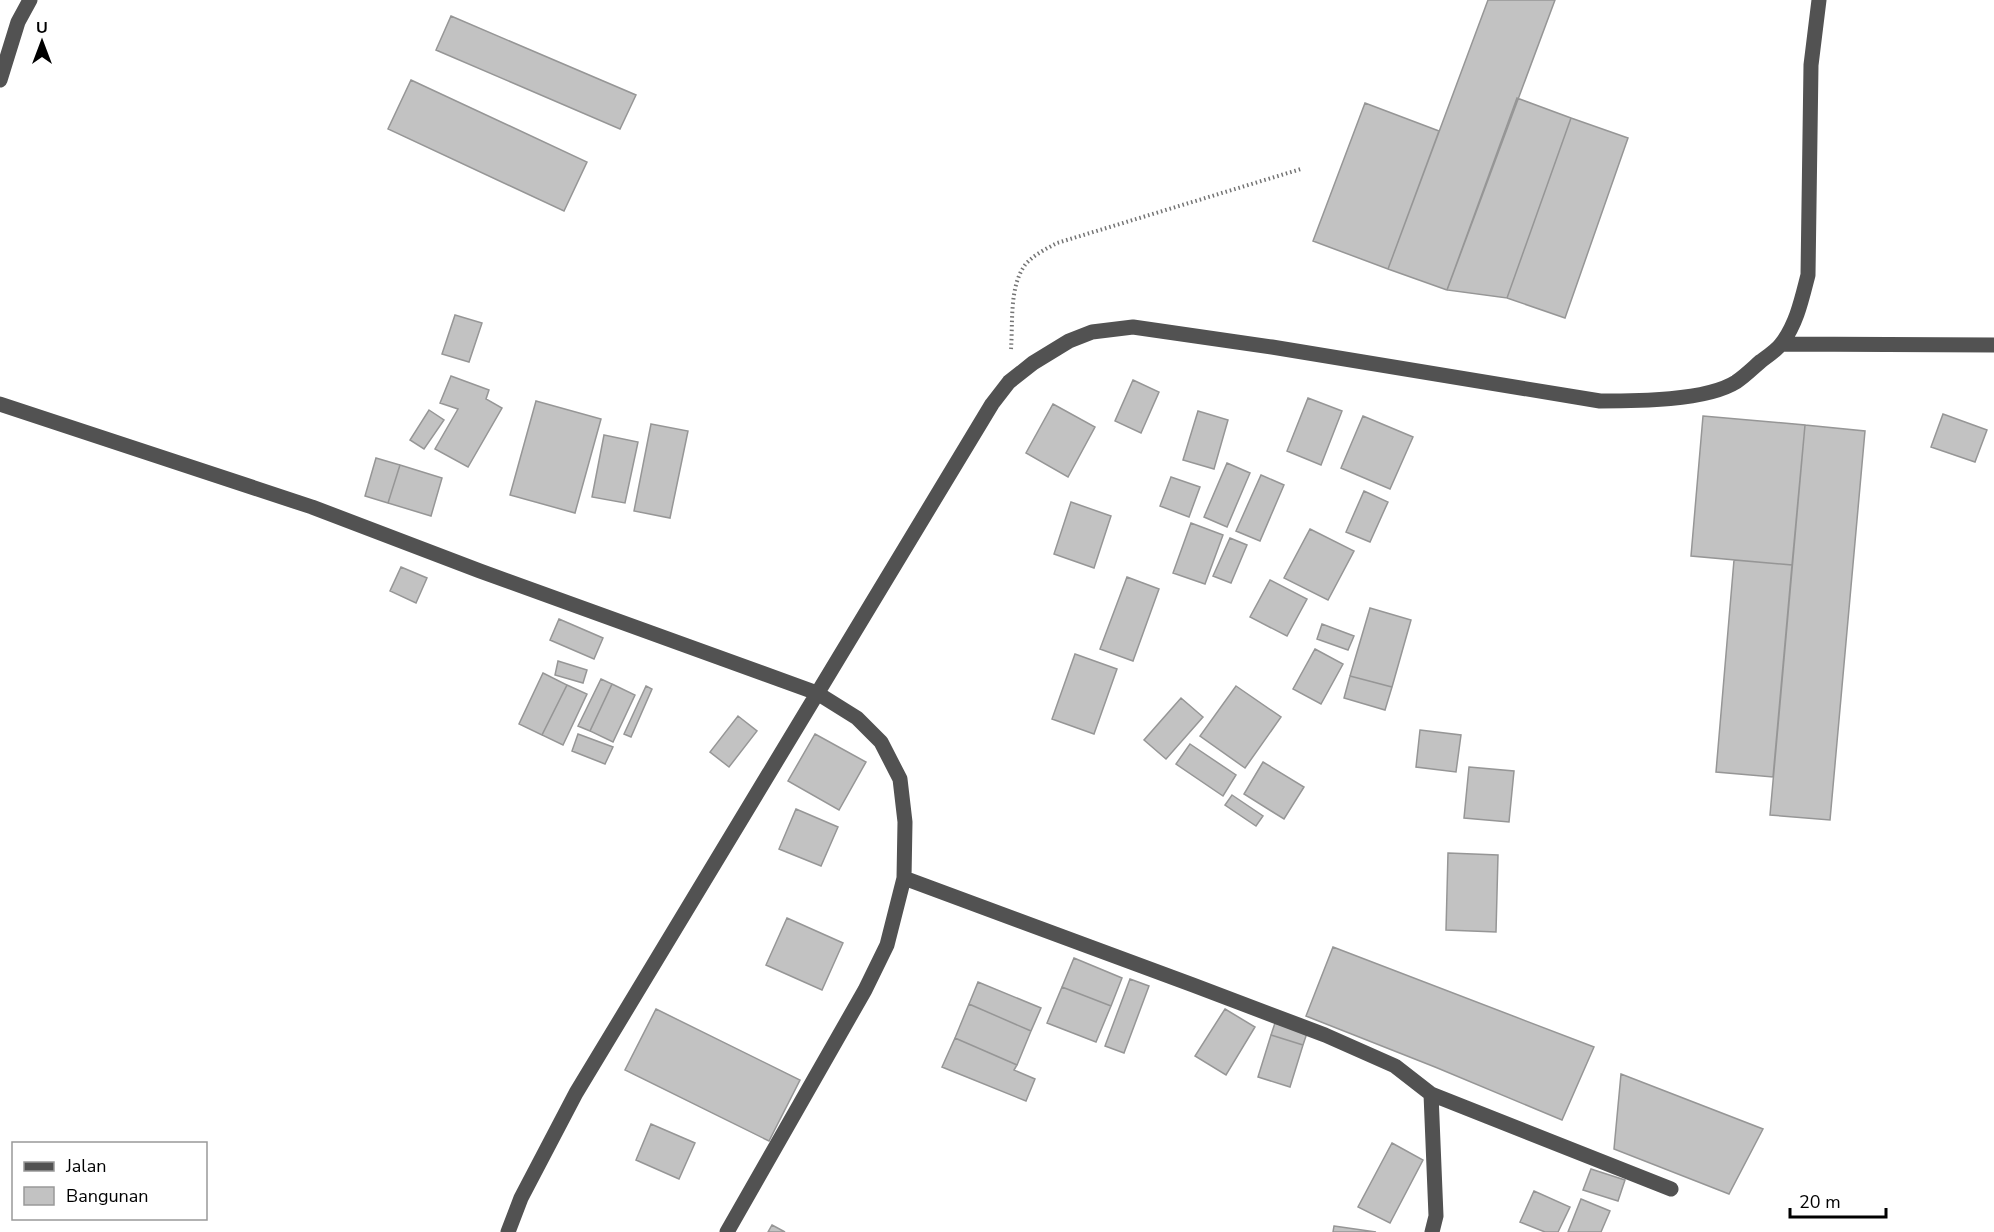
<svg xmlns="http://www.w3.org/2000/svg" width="1994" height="1232" viewBox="0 0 1994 1232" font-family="'Nunito Sans',sans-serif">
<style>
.building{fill:#c2c2c2;stroke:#969696;stroke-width:1.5}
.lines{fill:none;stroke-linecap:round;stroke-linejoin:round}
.path{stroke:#747474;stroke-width:4;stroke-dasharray:1.5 3;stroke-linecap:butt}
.minor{stroke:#525252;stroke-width:15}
</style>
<rect width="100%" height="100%" fill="#fff"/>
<path class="building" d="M1488,0H1555L1447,290L1388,269Z
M451,16L636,95L620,129L436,50Z
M411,80L587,162L564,211L388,129Z
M1517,98L1571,118L1507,298L1447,290Z
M1365,103L1439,131L1388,269L1313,241Z
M1571,118L1628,138L1565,318L1507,298Z
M455,315L482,323L469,362L442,354Z
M451,376L489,390L486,399L502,408L468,467L435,449L458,409L440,403Z
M1133,380L1159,392L1141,433L1115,421Z
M1308,398L1342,411L1321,465L1287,451Z
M536,401L601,419L575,513L510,495Z
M1053,404L1095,427L1068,477L1026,453Z
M429,410L444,420L424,449L410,440Z
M1198,411L1228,420L1214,469L1183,460Z
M1943,414L1987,430L1975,462L1931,447Z
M1363,416L1413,437L1390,489L1341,468Z
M1703,416L1805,425L1792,565L1691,556Z
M651,424L688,431L670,518L634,511Z
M1805,425L1865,431L1830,820L1770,815Z
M604,435L638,442L625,503L592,497Z
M376,458L400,465L388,503L365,496Z
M1227,463L1250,473L1227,527L1204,517Z
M400,465L442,478L431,516L388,503Z
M1261,475L1284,485L1260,541L1236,531Z
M1171,477L1200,487L1189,517L1160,506Z
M1364,491L1388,502L1370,542L1346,532Z
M1071,502L1111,516L1094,568L1054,554Z
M1191,523L1223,535L1205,584L1173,573Z
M1310,529L1354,551L1328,600L1284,578Z
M1230,538L1247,545L1231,583L1213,576Z
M1734,560L1792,565L1773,777L1716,772Z
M401,567L427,578L416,603L390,591Z
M1127,577L1159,589L1133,661L1100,649Z
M1270,580L1307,599L1287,636L1250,617Z
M1370,608L1411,620L1392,687L1350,676Z
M559,619L603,638L594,659L550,640Z
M1322,624L1354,636L1348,650L1317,639Z
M1315,649L1343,664L1321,704L1293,689Z
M1075,654L1117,669L1094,734L1052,719Z
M558,661L587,670L583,683L555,675Z
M543,673L567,685L542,735L519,724Z
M1350,676L1392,687L1385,710L1344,698Z
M601,679L612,684L590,731L578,726Z
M612,684L635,695L613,742L590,731Z
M567,685L587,694L563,745L542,735Z
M646,686L652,689L631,737L624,734Z
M1236,686L1281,717L1245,768L1200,736Z
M1181,698L1203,717L1166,759L1144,740Z
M738,716L757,731L729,767L710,752Z
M1420,730L1461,735L1456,772L1416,767Z
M578,734L613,747L605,764L572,751Z
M815,734L866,762L839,810L788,781Z
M1190,744L1236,775L1223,796L1176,764Z
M1263,762L1304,787L1284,819L1244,794Z
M1469,767L1514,771L1509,822L1464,818Z
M1232,795L1263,816L1256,826L1225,805Z
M796,809L838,827L821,866L779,849Z
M1448,853L1498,855L1496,932L1446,930Z
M787,918L843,943L822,990L766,965Z
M1333,947L1594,1047L1562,1120L1435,1067L1306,1016Z
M1074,958L1122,978L1111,1006L1062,987Z
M1130,979L1149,986L1124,1053L1105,1046Z
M978,982L1041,1008L1031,1031L969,1004Z
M1062,987L1111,1006L1096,1042L1047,1023Z
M969,1004L1031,1031L1017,1065L955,1038Z
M656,1009L800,1080L769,1141L625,1070Z
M1225,1009L1255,1027L1226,1075L1195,1056Z
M1275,1023L1307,1033L1303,1045L1271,1035Z
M1271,1035L1303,1045L1290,1087L1258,1077Z
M955,1038L1017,1065L1014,1070L1035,1079L1026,1101L942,1067Z
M1621,1074L1763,1129L1729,1194L1614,1149Z
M651,1124L695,1143L679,1179L636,1160Z
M1392,1143L1423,1160L1390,1223L1358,1207Z
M1591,1169L1625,1180L1618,1201L1583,1190Z
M1534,1191L1570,1207L1558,1232H1545L1520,1222Z
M1581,1199L1610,1211L1601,1232H1568Z
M772,1225L785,1232H768Z
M1334,1226L1376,1232H1333Z"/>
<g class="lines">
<path class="path" d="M1011,349C1013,323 1009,287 1025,265C1033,255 1046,249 1057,243L1301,169"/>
<path class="minor" d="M0,80L18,22L30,0
M1781,344L1994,345
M0,404L312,507L480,571L817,693L857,718L881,742L900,779L905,822L904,878L887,945L865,990L727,1232
M904,878L1193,985L1325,1035L1395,1066L1431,1094L1671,1189
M1431,1094L1436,1216L1432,1232
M508,1232L521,1198L576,1093L992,404L1009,382L1033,363L1069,341L1092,332L1133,327L1272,347L1600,401C1636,401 1706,401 1736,382C1745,376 1753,368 1761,361C1768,356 1777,350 1782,343C1797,323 1802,298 1808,275L1811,65L1819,0"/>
</g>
<rect x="12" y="1142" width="195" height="78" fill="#ffffff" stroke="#999999" stroke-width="1.5"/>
<rect x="24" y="1162" width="30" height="9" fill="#525252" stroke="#999999" stroke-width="1.5"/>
<text x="66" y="1172" font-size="18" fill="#000000">Jalan</text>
<rect x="24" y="1187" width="30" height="18" fill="#c2c2c2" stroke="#999999" stroke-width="1.5"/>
<text x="66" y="1202" font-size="18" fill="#000000">Bangunan</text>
<g transform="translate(42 42)" stroke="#ffffff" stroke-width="4.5" paint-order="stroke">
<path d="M0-4.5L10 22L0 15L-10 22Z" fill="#000000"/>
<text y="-9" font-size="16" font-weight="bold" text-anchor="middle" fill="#000000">U</text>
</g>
<path d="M1790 1208v9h96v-9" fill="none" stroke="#000000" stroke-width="3"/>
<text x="1799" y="1208" font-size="18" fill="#000000" stroke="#ffffff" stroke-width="4.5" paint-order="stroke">20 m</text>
</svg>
